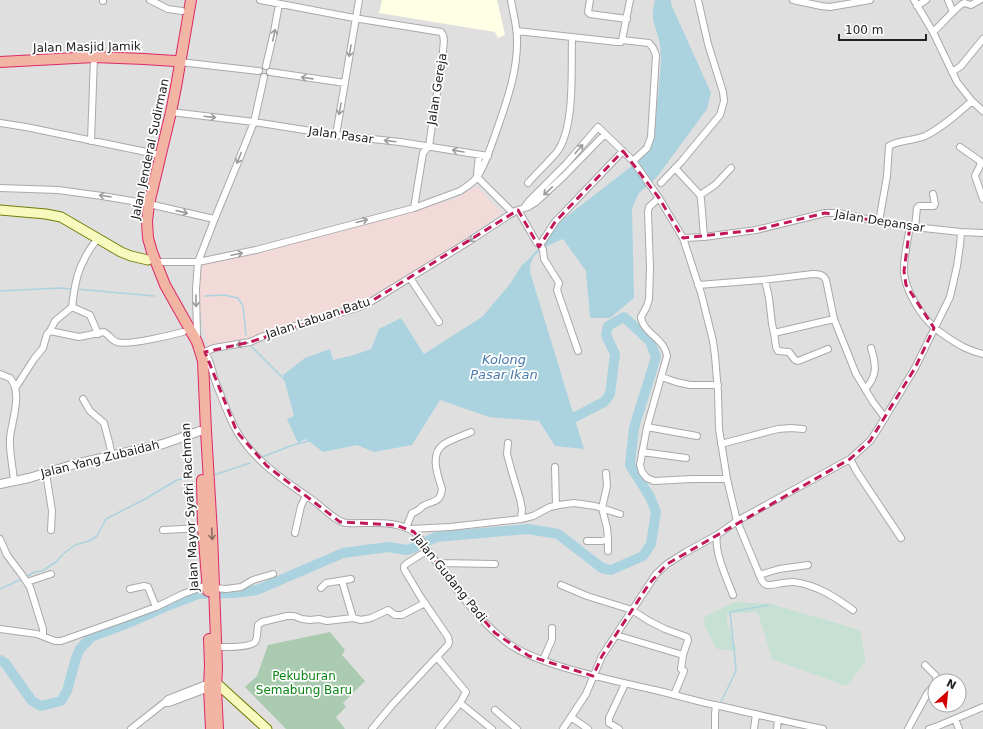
<svg xmlns="http://www.w3.org/2000/svg" width="983" height="729" viewBox="0 0 983 729" font-family="'DejaVu Sans',sans-serif">
<style>
.residential{fill:#e0dfdf;fill-rule:evenodd}
.commercial{fill:#f2dad9}
.education{fill:#ffffe5}
.wetland{fill:#c6e0d4}
.cemetery{fill:#aacbaf}
.water{fill:#aad3df}
.lines{fill:none;stroke-linecap:round;stroke-linejoin:round}
.stream{stroke:#aad3df;stroke-width:1.5}
.river{stroke:#aad3df;stroke-width:10}
.minor-casing{stroke:#a9a9a9;stroke-width:8}
.tertiary-casing{stroke:#a9a9a9;stroke-width:10}
.secondary-casing{stroke:#707d05;stroke-width:11}
.trunk-casing{stroke:#dc2a67;stroke-width:12}
.minor{stroke:#fff;stroke-width:6}
.tertiary{stroke:#fff;stroke-width:8}
.secondary{stroke:#f7fabf;stroke-width:9}
.trunk{stroke:#f2b4a3;stroke-width:10}
.oneway{stroke:#9c9c9c}
.oneway2{stroke:#8a6b62}
.marked{fill:none;stroke:#c2185b;stroke-width:3;stroke-dasharray:8 5;stroke-linejoin:round}
.labels{text-anchor:middle;stroke-width:3.5;stroke-linejoin:round;paint-order:stroke}
.street-label{font-size:12px;fill:#222;stroke:#fff}
.park-label{font-size:12px;fill:#0c8416;stroke:#fff}
.water-label{font-size:13px;font-style:italic;fill:#4a7aab;stroke:#fff}
</style>
<rect width="100%" height="100%" fill="#f2efe9"/>
<path class="residential" d="M0,0H983V729H0ZM935,681H959V705H935Z"/>
<path class="commercial" d="M477,186L502,213L427,264L366,299L238,341L207,345L198,300L202,265L391,218L454,199Z"/>
<path class="education" d="M382,0H497L505,35L498,38L495,32L379,13Z"/>
<path class="wetland" d="M734,602L771,604L860,630L866,661L846,686L772,659L758,613L752,612L726,614L728,626L737,651L717,649L705,627L704,617Z"/>
<path class="cemetery" d="M330,632L345,650L342,655L365,681L343,703L346,707L336,717L345,729H286L245,687L257,676L268,645Z"/>
<path class="water" d="M655,0H671V4L711,93L707,109L657,177L639,193L632,208L634,298L610,318H590L586,271L563,239C555,242 540,249 534,256C531,260 530,266 530,272L584,449L555,446L539,421L489,417L440,400L412,445L374,452L357,445L323,452L306,439L298,443L287,419L294,416L283,375L305,358L330,349L333,360L354,355L371,349L379,329L401,318L424,354L482,317L510,284L522,265L529,259L562,220L637,162L652,145L659,86L661,60L660,44L653,19V11Z"/>
<g class="lines">
<path class="stream" d="M76,289L154,296
M0,291L60,288L72,289
M205,296L224,295L238,298L243,306L246,335
M252,347L285,380
M262,457L293,445L309,441
M214,475L250,463
M25,577L35,572L42,571L56,562L63,554L75,545L89,541L97,536L106,519L145,499L177,480L192,477
M0,589L22,579
M720,704L735,673L736,669L730,612L768,605"/>
<path class="river" d="M0,660L5,663L32,701L41,706L61,701L67,691L76,658L80,649L91,637L131,622L167,606L198,594L235,593L257,590L343,553L388,547L407,550L413,548L436,537L528,529L558,534L602,568L611,570L643,556L651,544L656,512L650,497L630,465L634,428L637,418L656,357L650,341L624,317L608,326L606,335L615,354L610,394L604,402L571,419"/>
<g class="minor-casing">
<path id="minor" d="M150,0L168,9L182,11
M260,0L354,18L441,32C446,37 443,45 443,52L429,146
M590,0L588,12L590,14L627,19
M793,0L821,6L830,7L870,0
M914,0L933,32L957,82L972,101L983,111
M948,0L953,12
M103,1V0
M917,6L926,0
M517,31L617,42H621L622,40L649,43L653,48L656,55L651,137L647,148L633,161L659,198L683,238L701,293L713,341L715,356L718,392L719,429L727,479L737,521L762,581C764,583 764,584 767,585C772,586 786,581 794,582C817,585 835,597 853,610
M933,32C939,27 958,5 964,3C965,3 970,5 971,5L980,0
M622,40L630,0
M180,62L259,71
M266,66L274,32L279,4
M270,72L345,83
M952,72L961,66L983,39
M171,112L254,122L336,135L400,142L488,156
M0,123L26,127L156,154
M336,135L359,0
M91,141L94,57
M960,147L980,161C982,167 976,171 975,176L983,199
M675,168L700,195
M477,174L479,155
M477,177L513,213
M528,183C534,176 540,170 547,163C551,158 556,154 559,149C575,122 571,69 572,37
M661,183L681,162L720,115L724,101L723,92L708,44L698,0
M0,188L58,190L102,196L144,203
M659,198L649,207L648,212L650,268L649,299L647,306L641,317C642,328 654,335 660,342C664,346 666,351 667,356L647,427L640,465L642,472L647,478L654,481L692,479H727
M149,204L214,219
M414,208L423,153L429,146
M524,208L529,201L566,164L598,127L633,161
M518,210L537,243L540,244L542,242L555,222L623,151
M879,222L887,176L889,146C899,140 913,141 925,136C942,128 958,113 972,101
M910,226C908,239 903,260 904,272C905,290 921,316 935,328C938,331 943,334 947,337C959,345 969,351 983,354
M915,227L917,208L919,206H934L935,204L933,194
M704,237L701,199L700,195L715,185L731,168
M683,238L704,237L756,230L825,213H838L895,225L961,232L983,233
M540,244L543,250L544,259L559,283L557,290L578,351
M155,262H198L256,250L414,208L460,191C466,187 473,183 477,177C485,166 489,151 494,138C505,106 518,73 517,39C517,26 513,13 511,0
M410,278L439,322
M765,280L769,298L772,324L774,333L834,319
M698,285L762,280L813,274C818,274 823,274 826,280L834,319L856,374L873,402L885,418
M72,307C74,291 76,274 84,260C87,252 93,245 98,238
M72,307L90,315L98,334
M50,331L55,321L72,307
M774,333L776,347L778,351L789,352L795,360L798,361L828,349
M197,338L196,289L198,262L215,218L238,162L254,122L264,77
M202,350C211,358 212,373 216,383C222,398 227,412 234,426C249,457 283,480 311,499C322,506 334,521 346,523C366,524 390,520 409,529C419,534 422,542 428,551C435,560 441,569 448,578C466,602 485,626 509,644C522,653 536,658 550,663C585,675 620,682 655,690C677,695 698,702 720,706C754,714 789,722 823,729
M205,352L214,348L250,342L261,337L281,330L360,307L372,301L468,242L515,211L528,207L536,202L563,177L605,134
M0,374L10,378C23,393 12,419 10,438C9,450 13,468 14,481
M662,377L676,382L690,385H718
M16,387L34,359L43,348L47,334L50,331L79,337L104,332C109,335 111,340 117,342C126,346 172,335 183,332
M865,389C878,376 876,364 871,348
M83,399L90,411L104,423L109,442L112,456
M647,427L697,436
M508,443L507,454L511,469L520,499L522,509L521,519
M721,444L778,429L791,428L803,429
M642,452L686,458
M850,459L857,472L901,538
M555,467L556,506
M46,473L52,511L51,530
M606,473L607,486L602,508L607,528L608,539V551
M406,528L412,513C417,512 419,509 423,506C433,500 440,504 442,489C438,476 429,454 444,444C452,439 462,436 471,432
M410,529L450,527L521,519L533,516L550,507L559,505L574,503L595,506L620,514
M163,530L203,528
M295,533L301,506L306,496
M717,535C714,552 727,579 733,595
M0,539L7,555L22,575L30,587L43,629V636
M587,541H602L608,539
M437,563L495,564
M759,575L779,569L808,565
M342,581L353,618
M27,582L51,574
M561,585L587,596L632,610L649,621L665,629L687,637L688,640L683,655L681,669L684,671L674,695
M214,588L226,589L241,587L253,580L273,574
M321,588L326,583L351,579
M130,589L144,586L148,587L156,607
M0,629L37,634L55,641H61L126,618L156,607L183,594L207,585
M616,635L683,655
M216,647C224,647 249,648 255,642C258,638 257,630 258,625L262,622L287,616H294L302,619L310,620L319,619L327,621L353,618L361,620L371,618L388,610L395,615H402L425,603
M437,657L466,692L460,703L439,729
M543,660L551,642L552,639V628
M925,665L936,676V681
M164,703H169L209,688
M460,703L492,729
M495,710L517,729
M571,717L588,729
M955,719L959,729
M131,729L164,703L168,699L209,683
M372,729L392,705L448,645L449,642L448,637L420,596L404,569V566L406,564L428,550
M563,729L586,694L602,656L656,574L667,564L686,552L717,535L737,521L850,459L870,441L878,429L915,368L950,297L957,266L960,245L961,232
M619,729L609,723V718L625,684
M715,729V714L716,705
M754,729L756,714
M777,729L778,719
M908,729L927,694L935,684
M929,729L938,726L983,707"/>
</g>
<g class="tertiary-casing">
<path id="tertiary" d="M0,484L29,478L75,464L163,444L200,431"/>
</g>
<g class="secondary-casing">
<path id="secondary" d="M0,210L46,214L61,217L121,252L131,256L148,260
M210,683H216L223,689L267,729"/>
</g>
<g class="trunk-casing">
<path id="trunk" d="M191,0L176,87L171,112L149,204L147,221L148,238L152,252L165,285L197,342L199,348L203,361L206,431L212,533L217,667L216,689L218,729
M0,62L94,57L144,59L175,61
M202,480L203,528L208,591
M209,639L210,665L209,688L211,729"/>
</g>
<use href="#minor" class="minor"/>
<use href="#tertiary" class="tertiary"/>
<use href="#secondary" class="secondary"/>
<use href="#trunk" class="trunk"/>
</g>
<defs><path id="oneway-shaft" d="M-6 0H5M1.5-3L5.5 0L1.5 3" fill="none" stroke-width="1.6" stroke-linecap="round" stroke-linejoin="round"/></defs>
<g class="oneway">
<use href="#oneway-shaft" transform="translate(274 35) rotate(-78)"/>
<use href="#oneway-shaft" transform="translate(350 51) rotate(100)"/>
<use href="#oneway-shaft" transform="translate(307 78) rotate(-172)"/>
<use href="#oneway-shaft" transform="translate(340 109) rotate(100)"/>
<use href="#oneway-shaft" transform="translate(210 117) rotate(7)"/>
<use href="#oneway-shaft" transform="translate(390 141) rotate(-173)"/>
<use href="#oneway-shaft" transform="translate(579 149) rotate(-49)"/>
<use href="#oneway-shaft" transform="translate(458 151) rotate(-170)"/>
<use href="#oneway-shaft" transform="translate(239 158) rotate(112)"/>
<use href="#oneway-shaft" transform="translate(548 191) rotate(137)"/>
<use href="#oneway-shaft" transform="translate(105 196) rotate(-172)"/>
<use href="#oneway-shaft" transform="translate(182 212) rotate(13)"/>
<use href="#oneway-shaft" transform="translate(362 221) rotate(-15)"/>
<use href="#oneway-shaft" transform="translate(474 238) rotate(147)"/>
<use href="#oneway-shaft" transform="translate(237 254) rotate(-12)"/>
<use href="#oneway-shaft" transform="translate(196 301) rotate(89)"/>
<use href="#oneway-shaft" transform="translate(242 344) rotate(169)"/>
</g>
<use class="oneway2" href="#oneway-shaft" transform="translate(212 534) rotate(87)"/>
<path class="marked" d="M623,151L659,198L683,238L756,230L825,213L910,226L904,271L906,285L934,328L915,368L870,441L850,459L667,564L649,584L602,656L593,676L529,656L495,633L449,579L414,532L396,525L340,522L267,466L237,432L205,352L250,342L367,304L518,210L539,247L555,222Z"/>
<g class="labels">
<g class="street-label">
<text transform="translate(87 47) rotate(-1)" y="4">Jalan Masjid Jamik</text>
<text transform="translate(437 89) rotate(-81)" y="4">Jalan Gereja</text>
<text transform="translate(341 135) rotate(8)" y="4">Jalan Pasar</text>
<text transform="translate(150 149) rotate(-78)" y="4">Jalan Jenderal Sudirman</text>
<text transform="translate(880 221) rotate(9)" y="4">Jalan Depansar</text>
<text transform="translate(318 318) rotate(-18)" y="4">Jalan Labuan Batu</text>
<text transform="translate(100 459) rotate(-14)" y="4">Jalan Yang Zubaidah</text>
<text transform="translate(190 507) rotate(-93)" y="4">Jalan Mayor Syafri Rachman</text>
<text transform="translate(450 578) rotate(51)" y="4">Jalan Gudang Padi</text>
</g>
<g class="park-label">
<text x="304" y="680">Pekuburan<tspan x="304" dy="14">Semabung Baru</tspan></text>
</g>
<g class="water-label">
<text x="504" y="364">Kolong<tspan x="504" dy="15">Pasar Ikan</tspan></text>
</g>
</g>
<g transform="translate(947 693) rotate(27)"><circle r="19" fill="#ffffff" stroke="#a7a7a7"/>
<path d="M0-3L7 15L0 10L-7 15Z" fill="#d40000"/>
<text y="-6" font-size="11" font-weight="bold" text-anchor="middle" fill="#222222">N</text>
</g>
<path d="M839 34v6h87v-6" fill="none" stroke="#222222" stroke-width="2"/>
<text x="845" y="34" font-size="12" fill="#222222" stroke="#ffffff" stroke-width="3" paint-order="stroke">100 m</text>
</svg>
